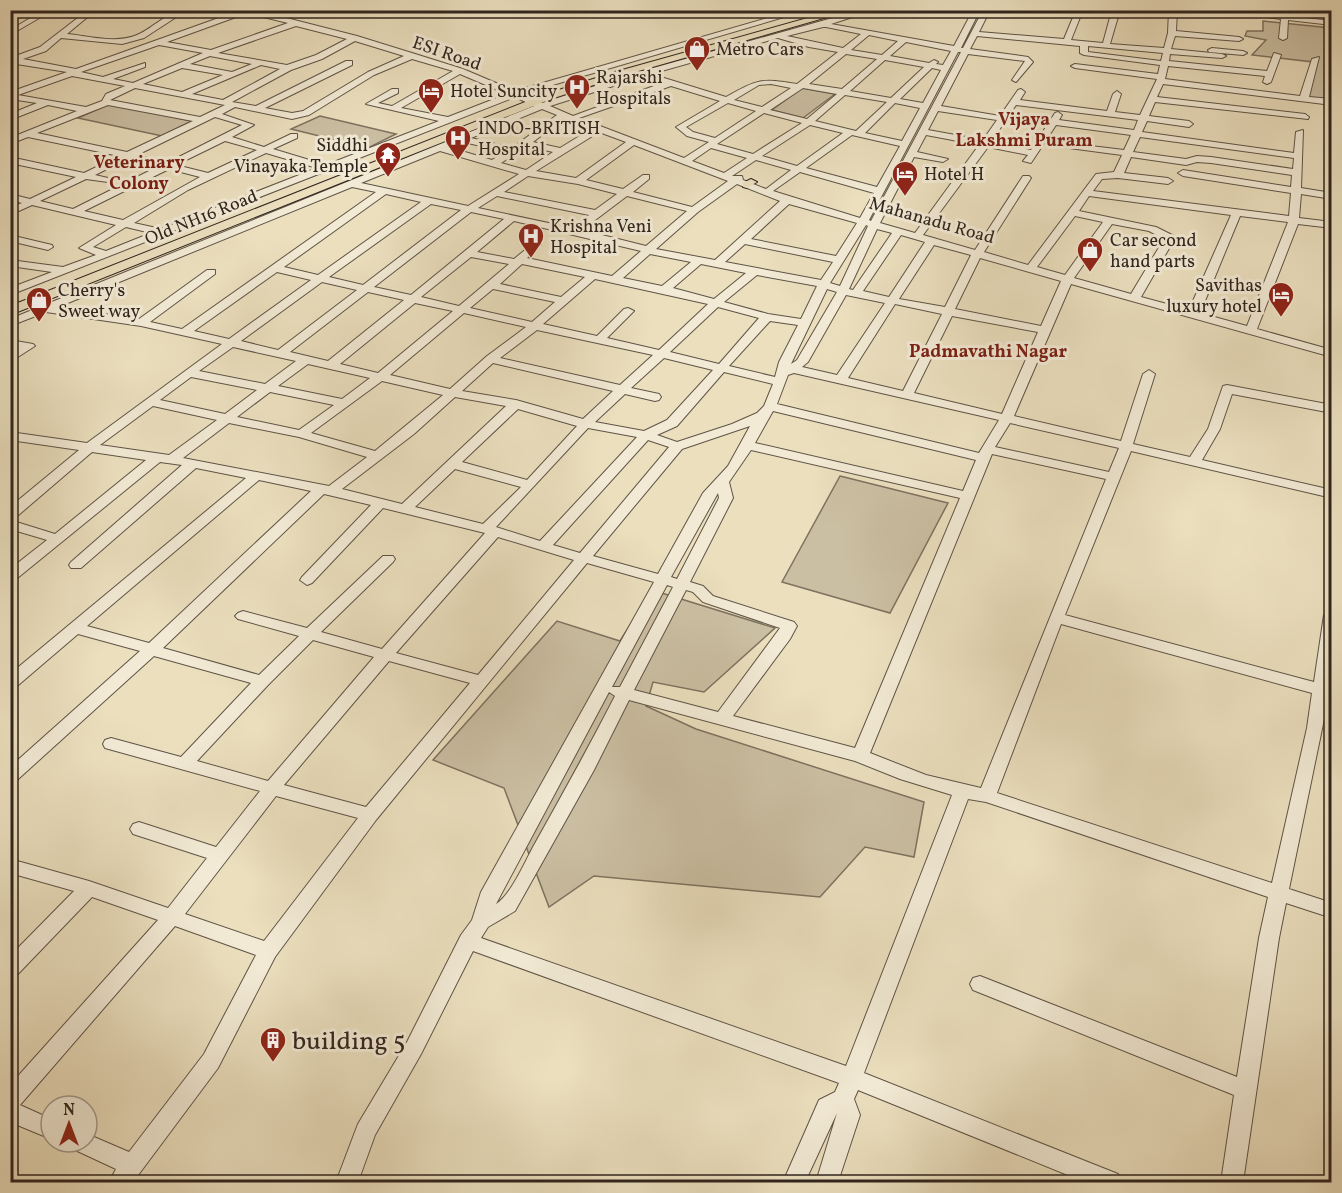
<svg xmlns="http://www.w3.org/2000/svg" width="1342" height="1193" viewBox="0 0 1342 1193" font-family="Vollkorn,serif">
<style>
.green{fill:#cbbfa3;stroke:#7e7260;stroke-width:1.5}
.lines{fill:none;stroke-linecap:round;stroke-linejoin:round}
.minor-casing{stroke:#5f5446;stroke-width:2}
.major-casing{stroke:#30251e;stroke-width:2}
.minor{fill:#f2ead5;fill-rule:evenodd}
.major{fill:#ebdfbe;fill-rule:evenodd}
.labels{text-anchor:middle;stroke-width:6;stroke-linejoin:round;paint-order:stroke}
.far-poi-label{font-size:18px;fill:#30251e;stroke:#f2ead5;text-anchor:start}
.far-street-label{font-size:18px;fill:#30251e;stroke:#f2ead5}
.far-neighbourhood-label{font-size:18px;font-weight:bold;fill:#7a1f14;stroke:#f2ead5}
.near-poi-label{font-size:26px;fill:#30251e;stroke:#f2ead5;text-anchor:start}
</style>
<rect width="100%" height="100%" fill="#ebdfbe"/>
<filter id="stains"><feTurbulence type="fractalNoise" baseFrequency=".00333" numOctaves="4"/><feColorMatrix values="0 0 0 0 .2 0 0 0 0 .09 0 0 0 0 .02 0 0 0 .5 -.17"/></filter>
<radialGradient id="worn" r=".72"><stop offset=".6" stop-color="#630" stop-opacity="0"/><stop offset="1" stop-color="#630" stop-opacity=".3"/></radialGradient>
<path class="green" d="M1263,21L1331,28V101L1301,97L1313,62L1252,55L1266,40L1245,36L1247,31H1263Z
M802,88L835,94L803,118L772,110Z
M109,104L192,121L162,136L78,118Z
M320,116L396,134L368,148L291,129Z
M840,476L948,503L890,613L782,582Z
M652,590L775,628L704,692L653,682L646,706L696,729L924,802L914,857L865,847L820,897L594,876L549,907L504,788L433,760L557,621L620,641Z"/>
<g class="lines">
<g class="minor-casing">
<path id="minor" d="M44,10H53L10,35V30Z
M88,10H96L67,34C89,36 116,44 137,35C154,28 168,10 187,10L144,38L122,44L61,38L46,51L23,59L76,69L241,10H255L357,36L415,54L463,69L515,91L795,10H808L522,94L542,103L639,72L861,10H874L831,24L954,46L973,10H980L961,48H963L983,10H990L979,32L1064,39L1076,10H1083L1071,40L1103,43L1112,10H1120L1110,44L1164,48L1168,33L1169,10H1177L1176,31L1239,37L1243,39L1239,41L1175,36L1171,49L1222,54L1226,56L1222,58L1170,54L1169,61L1267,71L1274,53L1281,55L1271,82L1267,84L1263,82L1265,76L1168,66L1165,79L1300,96L1312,59L1319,57L1309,97L1332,99V105L1163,84L1157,97L1305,114L1309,117L1308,119L1155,102L1149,116L1189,121L1193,124L1189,127L1147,121L1142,132L1294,153L1296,132L1303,130L1301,188L1332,193V199L1301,194L1299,218L1332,222V228L1298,224L1257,329L1332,350V357L1071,284L1014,416L1121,441L1143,374L1149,370L1155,374L1133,444L1190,457L1208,429L1223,386L1227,385L1332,405V413L1232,394L1220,429L1202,460L1332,490V498L1131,451L1065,615L1314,682L1324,615L1332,610L1330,690L1289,889L1332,903V918L1286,903L1279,938L1243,1182H1221L1234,1095L973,990L970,984L973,978L980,976L1237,1077L1259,938L1268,897L986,802L968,799L864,1073L1118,1174L1121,1182H1085L858,1090L854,1099L860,1115L838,1182H816L837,1113L805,1182H783L819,1100L835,1092L839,1083L473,951L421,1054L375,1135L358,1182H336L358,1124L407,1042L461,935L472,920L481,892L654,582L587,563L376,820L275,957L218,1068L133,1182H109L116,1169L73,1149L70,1142H87V1134L129,1152L204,1054L256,955L175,926L20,1105L51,1119V1139L10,1122V1085L158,920L92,897L17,975L10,977V956L74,891L10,873V859L89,881L168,908L207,858L133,834L130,829L133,824L139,822L216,847L260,791L105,748L103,744L105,740L111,738L181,757L251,683L154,656L16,781L10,783V767L140,651L78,634L16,687L10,688V674L246,478L196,468L81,568H71L69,565L71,562L182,465L160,462L15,580L10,581V569L47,540L10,529V520L55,534L146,460L92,452L15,518L10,519V507L79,450L10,440V432L87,443L222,344L141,326L46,312L10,326V319L534,106L515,97L10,295V288L52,272L10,266V260L63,267L96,255L79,248L116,225L32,205L10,215V208L22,203L10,200V194L30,199L76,177L10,163V157L84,173L119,156L28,137L10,144V138L77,111L48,105L10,120V114L37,103L10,99V92L67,72L10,63V58L40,47ZM247,13L288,23L211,50L167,42ZM296,26L347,39L316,55L287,65L218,53ZM823,27H826L861,34L843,48L787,36ZM869,35L898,41L882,55L851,50ZM977,36L1080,46V53L1084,55L1160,65L1158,74L1075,64L1071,66L1075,68L1157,79L1140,115L1115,112L1121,94L1117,91L1113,94L1107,111L1020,100L1025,92L1021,89L1018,90L1000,116L941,106L968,54L1025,61L1012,80L1016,82L1033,62L1028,57L970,49ZM778,38L809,47L838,52L797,84C761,78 758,79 726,97L651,74ZM355,41L404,56L368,72L303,111L292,113L265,108L352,65V61H346L256,106L232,102L291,70L322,59ZM906,42L951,51L943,65L936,64L938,62L934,60L929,63L890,56ZM159,45L203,53L133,83L113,79L145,67V63L103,77L81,72ZM1088,46L1163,53L1161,61L1088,52ZM958,52H961L871,221L869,220ZM846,54L877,59L842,89L809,84ZM210,56L252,64L232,72L190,64ZM412,59L453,71L392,106L378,103L398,93V89H392L366,104L439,121L326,165L273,149L297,138V134H291L264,147L232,137L254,125L222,114L235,107L292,119L309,115L374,75ZM885,60L924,67L891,98L850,91ZM261,65L280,69L223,100L192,94ZM182,68L223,75L182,92L143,84ZM932,68L941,70L923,103L900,99ZM460,74L507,94L448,117L401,108ZM72,76L125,86L106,94L102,101L86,107L18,95ZM642,77L662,83L573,116L550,106ZM771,84L791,88L762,107L734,100L759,85ZM671,86L720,101L676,127L687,136L709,142L684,158L579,118ZM135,88L225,105L200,117L110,100ZM803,88L837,94L807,119L770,110ZM845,95L887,102L856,131L815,121ZM728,103L756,111L715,138L693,132L686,127ZM895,103L920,108L902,141L865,133ZM108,105L193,121L127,152L37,133ZM1016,105L1138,120L1134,130L1059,120L1062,115L1058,112L1055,113L1031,150L991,142ZM542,109L557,115L512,148L471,138ZM938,111L997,120L983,140L928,130ZM764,113L802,123L753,154L717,144ZM215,117L242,125L167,163L137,155ZM564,118L591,129L560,148L533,142ZM810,125L843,133L797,166L762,156ZM1056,125L1131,135L1124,150L1066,143V147L1069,148L1122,155L1114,172L1096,174L1028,265L984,252L1031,178L1029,176H1023L975,250L923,235L988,147L1028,155L1023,161L1031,163ZM599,132L626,142L576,178L536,171ZM852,135L900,146L877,187L806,168ZM926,135L979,145L915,233L880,223L914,157L943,162L948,159L917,152ZM1140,137L1294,158L1293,169L1211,157L1197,156L1186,159L1133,152ZM225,141L257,150L208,173L176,165ZM462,141L464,142L505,152L492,160L448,147ZM634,145L728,181L692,207L633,192L649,179V175H643L623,189L586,180ZM527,146L553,152L526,170L501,163ZM711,148L747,158L724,173L692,161ZM440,151L519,174L468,206L361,183ZM266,153L317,168L161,229L134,223L188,190ZM1131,157L1186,165L1197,162L1211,163L1292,175L1291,187L1183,170L1178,173L1183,176L1291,193L1289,216L1093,191L1102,179L1118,178L1168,184L1173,181L1168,178L1124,173ZM129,158L159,166L73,209L40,201L86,179L108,182V178L95,175ZM756,160L791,170L766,189L743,180L742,176H732ZM169,169L200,177L123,220L84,211ZM800,172L874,193L860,218L773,191ZM528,176L578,184L617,194L595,210L504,192ZM737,184L780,201L715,260L656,249L698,212ZM352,187L376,192L182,329L150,322L215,274V270H207L139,319L58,307ZM386,194L421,202L318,275L284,267ZM497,196L589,215L572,228L478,208ZM627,196L687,211L646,246L582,230ZM1089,196L1231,215L1189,310L1141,297L1175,238L1174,236L1156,227L1079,211ZM431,204L461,210L363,285L329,277ZM789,204L857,223L836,256L751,239ZM471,212L504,219L411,295L374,287ZM1075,216L1103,222L1065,275L1037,267ZM1240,216L1288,222L1247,326L1200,313ZM514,221L641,251L612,276L527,258L541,244L536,241L514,259L477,252ZM1112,224L1149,231L1164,239L1131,294L1074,278ZM866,225L868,226L840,286L830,283ZM126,227L151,233L106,251L93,247ZM877,229L892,233L853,290L849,289ZM901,235L925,242L889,297L863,291ZM745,244L833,262L821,280L725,262ZM934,245L971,255L945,307L899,299ZM650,254L691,262L662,286L623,278ZM471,257L509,264L459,306L421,297ZM980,258L1061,281L1041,326L955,309ZM522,264L585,277L561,297L500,284ZM701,264L746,273L714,299L673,288ZM277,272L311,280L229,339L194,331ZM757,275L817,286L801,319L768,314L724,302ZM595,279L708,304L659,350L607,338L634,311L628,308L624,309L597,336L543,324ZM322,282L357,290L278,350L241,341ZM493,289L555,302L532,322L470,308ZM827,289L837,292L797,360L791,364ZM368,292L404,300L328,361L290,352ZM846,295L885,303L837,375L802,367L808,362ZM415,303L453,311L378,373L340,364ZM895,304L942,314L903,391L848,378ZM718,307L759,318L719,364L670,352ZM464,313L526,327L487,356L450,389L390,375ZM952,316L1038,332L1002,414L914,393ZM770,321L798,325L779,362L775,377L729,366ZM537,330L653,355L620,385L500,358ZM233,347L296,361L265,384L199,371ZM664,358L713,370L667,420L644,431L595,422L625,394L655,401L659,400L661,397L659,394L631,388ZM493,363L613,391L583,419L516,400L462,391ZM308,364L370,378L342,399L278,386ZM724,372L773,384L764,406L757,413L732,424L677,442L657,435L677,426ZM794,373L999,420L979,453L777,404L788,375ZM191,377L257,390L225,414L160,400ZM382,381L443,395L375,451L311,433ZM270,392L334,405L299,430L237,417ZM455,397L506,406L402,504L342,489L414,434ZM153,406L217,420L169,455L100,445ZM518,409L577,426L527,480L462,462ZM773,411L976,460L963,491L755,443ZM229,423L299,437L367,457L329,486L183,458ZM1010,423L1119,448L1109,472L995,447ZM750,426L728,466L703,493L658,574L593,556L682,449ZM588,428L637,437L540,541L496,527ZM648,440L669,447L580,553L553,545ZM751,450L960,498L855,748L733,716L790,639L797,626L794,622L713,596L703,586L690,582L733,498L729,482ZM992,454L1106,479L981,788L926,775L870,753ZM455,469L521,487L483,524L415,507ZM259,480L311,491L149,643L87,626ZM718,493L719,498L677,579L671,577ZM324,494L371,505L302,577L300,580L307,585L312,583L383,508L485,533L382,649L321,632L393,562L395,559L393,556H383L307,628L243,611L238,613L235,616L238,619L299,636L259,675L163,648ZM498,537L574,560L478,675L396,653ZM667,585L673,587L620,687H612ZM686,590L693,592L703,602L780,628L718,712L634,690ZM1061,624L1312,693L1307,728L1272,883L997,793ZM313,640L374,657L268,781L197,761L268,685ZM389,661L470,683L366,807L284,785ZM609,692L615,696C589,747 561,797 533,847C525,862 510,896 496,904ZM629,700L855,761L900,779L952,795L846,1066L481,938L488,927L515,911L594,770ZM276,796L358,818L264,941L185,914Z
M150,10H160L153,14Z
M1213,10H1240L1281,15V10H1289L1288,16L1332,21V25L1288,20L1287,38L1283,40L1279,38L1281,19Z
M1212,48L1243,51L1247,53L1243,55L1209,52L1208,50Z
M10,235L52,245L53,247L48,250L10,241Z
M10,340L33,344L35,346L10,362V353L18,348L10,347Z"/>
</g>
<g class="major-casing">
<path id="major" d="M836,10H852L621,76L551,99L10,315V306L543,95L615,72Z
M751,179L757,182L747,188L743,187V183Z"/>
</g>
<use href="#minor" class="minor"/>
<use href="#major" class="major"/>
</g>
<defs>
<g id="shop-pin" transform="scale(1.35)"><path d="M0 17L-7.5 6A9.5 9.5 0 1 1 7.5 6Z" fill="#8f2418" stroke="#f2ead5"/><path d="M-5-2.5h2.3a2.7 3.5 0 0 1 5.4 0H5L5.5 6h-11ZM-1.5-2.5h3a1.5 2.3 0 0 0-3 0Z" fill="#fff"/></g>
<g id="hospital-pin" transform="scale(1.35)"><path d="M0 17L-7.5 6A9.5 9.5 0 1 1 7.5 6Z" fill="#8f2418" stroke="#f2ead5"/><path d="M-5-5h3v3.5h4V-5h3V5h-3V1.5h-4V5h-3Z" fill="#fff"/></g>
<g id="hotel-pin" transform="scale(1.35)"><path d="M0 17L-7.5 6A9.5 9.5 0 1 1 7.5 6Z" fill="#8f2418" stroke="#f2ead5"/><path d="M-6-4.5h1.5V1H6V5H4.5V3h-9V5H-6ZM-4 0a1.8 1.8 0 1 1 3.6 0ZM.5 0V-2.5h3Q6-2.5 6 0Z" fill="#fff"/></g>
<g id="temple-pin" transform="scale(1.35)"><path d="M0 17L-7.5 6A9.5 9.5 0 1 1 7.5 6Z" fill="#8f2418" stroke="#f2ead5"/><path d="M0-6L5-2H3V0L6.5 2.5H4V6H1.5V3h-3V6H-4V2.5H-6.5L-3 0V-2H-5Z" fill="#fff"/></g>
<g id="building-pin" transform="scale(1.35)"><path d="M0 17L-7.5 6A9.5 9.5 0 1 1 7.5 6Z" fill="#8f2418" stroke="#f2ead5"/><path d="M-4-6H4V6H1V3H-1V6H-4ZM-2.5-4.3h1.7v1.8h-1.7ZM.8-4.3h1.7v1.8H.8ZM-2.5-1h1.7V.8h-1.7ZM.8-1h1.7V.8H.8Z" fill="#fff"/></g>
</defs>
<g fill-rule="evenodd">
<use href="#shop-pin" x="697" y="49"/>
<use href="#hospital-pin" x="577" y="87"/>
<use href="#hotel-pin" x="431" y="91"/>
<use href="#hospital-pin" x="458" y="138"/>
<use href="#temple-pin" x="388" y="155"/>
<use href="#hotel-pin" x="905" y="174"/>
<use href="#hospital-pin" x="531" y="236"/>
<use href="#shop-pin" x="1090" y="250"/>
<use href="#hotel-pin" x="1281" y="295"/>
<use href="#shop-pin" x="39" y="300"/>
<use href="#building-pin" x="273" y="1040"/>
</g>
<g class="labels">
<g class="far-poi-label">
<text x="716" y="55">Metro Cars</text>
<text x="596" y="83">Rajarshi<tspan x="596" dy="21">Hospitals</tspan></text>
<text x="450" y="97">Hotel Suncity</text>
<text x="478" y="134">INDO-BRITISH<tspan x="478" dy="21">Hospital</tspan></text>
<text x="368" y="151" text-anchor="end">Siddhi<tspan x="368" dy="21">Vinayaka Temple</tspan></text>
<text x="924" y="180">Hotel H</text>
<text x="550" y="232">Krishna Veni<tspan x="550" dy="21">Hospital</tspan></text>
<text x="1110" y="246">Car second<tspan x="1110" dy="21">hand parts</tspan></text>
<text x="1262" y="291" text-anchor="end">Savithas<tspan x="1262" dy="21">luxury hotel</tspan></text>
<text x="58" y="296">Cherry's<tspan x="58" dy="21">Sweet way</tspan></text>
</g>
<g class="far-street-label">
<text transform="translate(447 53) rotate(19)" y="6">ESI Road</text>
<text transform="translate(201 217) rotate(-22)" y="6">Old NH16 Road</text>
<text transform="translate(932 220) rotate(16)" y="6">Mahanadu Road</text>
</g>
<g class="far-neighbourhood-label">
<text x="1024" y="125">Vijaya<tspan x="1024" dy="21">Lakshmi Puram</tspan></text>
<text x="139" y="168">Veterinary<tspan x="139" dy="21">Colony</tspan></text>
<text x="988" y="357">Padmavathi Nagar</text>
</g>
<g class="near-poi-label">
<text x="292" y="1049">building 5</text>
</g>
</g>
<rect width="1342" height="1193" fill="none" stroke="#ebdfbe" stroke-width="36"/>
<rect x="12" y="12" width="1318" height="1169" fill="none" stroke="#30251e" stroke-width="3"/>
<rect x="18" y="18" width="1306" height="1157" fill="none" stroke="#30251e" stroke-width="1.5"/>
<g transform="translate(69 1124)"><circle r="28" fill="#f2ead5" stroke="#a49b8c" stroke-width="1.5"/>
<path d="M0-4.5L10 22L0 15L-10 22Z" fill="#8f2418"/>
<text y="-9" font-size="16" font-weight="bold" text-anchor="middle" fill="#30251e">N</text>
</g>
<rect width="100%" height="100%" filter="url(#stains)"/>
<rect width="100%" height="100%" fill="url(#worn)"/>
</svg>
